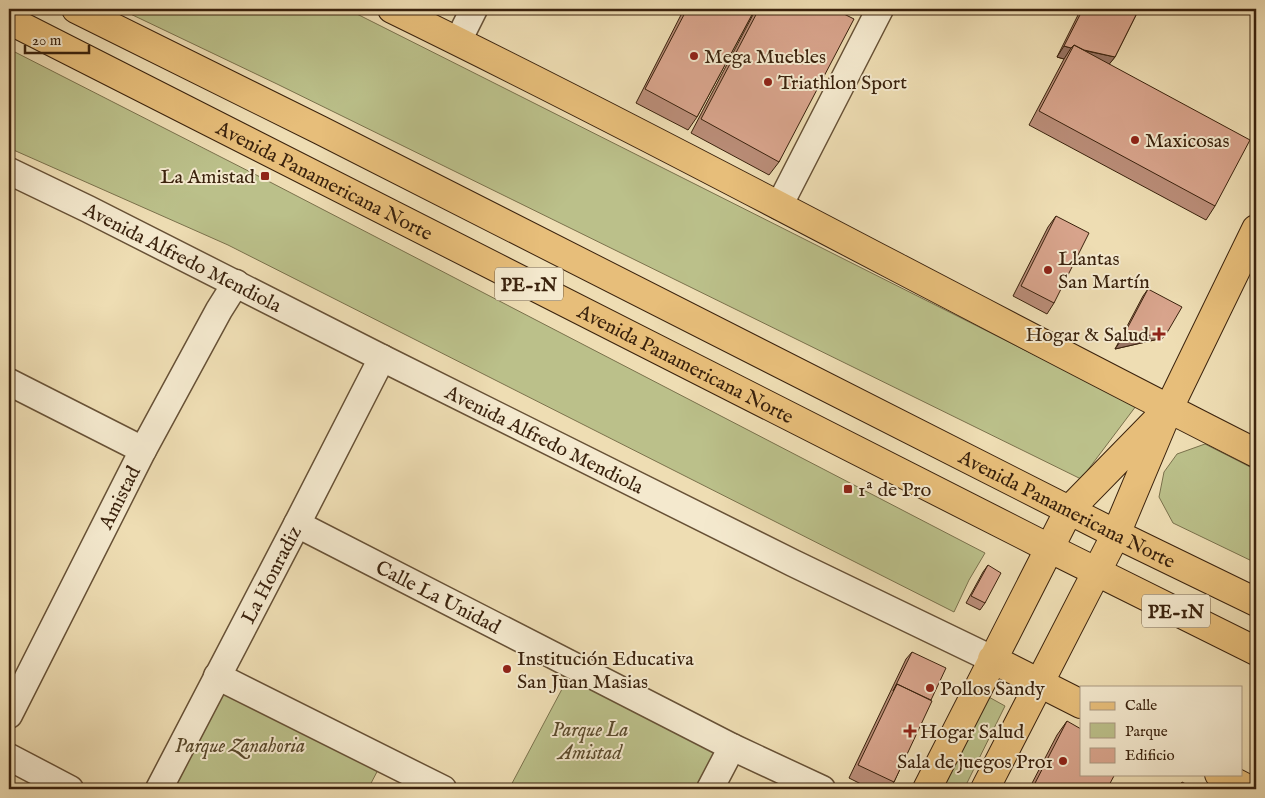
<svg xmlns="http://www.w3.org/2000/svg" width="1265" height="798" viewBox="0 0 1265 798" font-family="'IM FELL English',serif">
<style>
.green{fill:#bbc08a;stroke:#7a714c}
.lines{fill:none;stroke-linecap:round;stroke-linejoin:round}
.minor-casing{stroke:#675136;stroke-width:29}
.major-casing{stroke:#3a220d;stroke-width:30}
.highway-casing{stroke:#3a220d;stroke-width:30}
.minor{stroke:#f4e9ce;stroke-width:26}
.major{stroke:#e7be7a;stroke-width:28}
.highway{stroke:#e7be7a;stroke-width:28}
.wall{fill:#ba8d78;stroke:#3a220d}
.shaded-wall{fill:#977362;stroke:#3a220d}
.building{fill:#d8a48c;stroke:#3a220d}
.poi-dot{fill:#8f2418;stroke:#f4e9ce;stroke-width:2}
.labels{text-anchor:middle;stroke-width:4;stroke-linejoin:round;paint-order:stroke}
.shield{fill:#f4e9ce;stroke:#725e47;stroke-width:1}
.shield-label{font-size:19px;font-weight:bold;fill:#3a220d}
.poi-label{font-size:20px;fill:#3a220d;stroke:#f4e9ce;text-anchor:start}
.street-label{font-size:20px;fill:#3a220d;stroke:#f4e9ce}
.park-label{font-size:20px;font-style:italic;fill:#5a4a2c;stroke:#f4e9ce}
</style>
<rect width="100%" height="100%" fill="#eeddb3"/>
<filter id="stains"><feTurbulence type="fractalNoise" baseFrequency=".004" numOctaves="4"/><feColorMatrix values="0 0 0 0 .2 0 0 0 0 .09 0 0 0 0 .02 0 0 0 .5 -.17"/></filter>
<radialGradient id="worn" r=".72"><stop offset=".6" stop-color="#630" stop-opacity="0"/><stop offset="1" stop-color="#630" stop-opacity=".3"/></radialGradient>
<path class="green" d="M120,9H347L1136,406L1081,479L277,84Z
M9,49L268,181L985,553L969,580L954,612L228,245L9,148Z
M1205,444L1256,470V563L1173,523L1159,497L1164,472L1177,454Z
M570,674L721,750L701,789H509Z
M220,686L380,766L368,789H168Z
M987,696L1005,706L964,789H940Z"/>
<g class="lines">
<g class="minor-casing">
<g id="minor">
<path d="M458,41L474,9"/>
<path id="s1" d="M9,171L88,209L382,358L793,563L992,659"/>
<path d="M779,206L880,9"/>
<path d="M9,382L143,450"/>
<path id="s2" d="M297,524L732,747L822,789"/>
<path d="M217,676L443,789"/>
<path id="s3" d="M9,715L143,450L219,310L236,283"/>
<path d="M9,757L70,789"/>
<path id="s4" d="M159,789L297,524L382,358"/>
<path d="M710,789L732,747"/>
</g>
</g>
<g class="major-casing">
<path id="major" d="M392,9C683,151 967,307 1256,453
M992,659L1081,704
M1219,774L1248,789
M927,789L1069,510L1159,418
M985,789L1116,534L1169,408L1256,229"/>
</g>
<g class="highway-casing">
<g id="highway">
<path id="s5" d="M76,9L320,130L1116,534L1256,602"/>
<path id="s6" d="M9,20L1049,548L1256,651"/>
</g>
</g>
<use href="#minor" class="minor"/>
<use href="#major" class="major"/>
<use href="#highway" class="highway"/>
</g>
<path class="wall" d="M684,9H755L697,117L688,130L636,103Z
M756,9H834L779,162L769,175L691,133Z
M1081,9H1139L1115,57L1109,64L1215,206L1206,220L1029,125L1064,59L1057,57Z
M1056,216L1054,303L1047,314L1013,296L1048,227Z
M1148,289L1163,338L1115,349L1143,296Z
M988,565L985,603L980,610L966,603L983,572Z
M912,652L931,700L894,782L889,789H871L849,778L906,659Z
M1067,721L1107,789H1029L1057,735Z"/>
<path class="shaded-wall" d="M1064,46L1071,48L1064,59L1057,57Z
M1072,48L1115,57L1107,67Z
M1168,331L1163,338L1115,349L1120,342Z"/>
<path class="building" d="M687,9H755L697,117L645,89Z
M759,9H834L854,19L779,162L701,119Z
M1083,9H1139L1115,57L1084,50L1074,45L1071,48L1064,46Z
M1074,45L1250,140L1215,206L1039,111Z
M1056,216L1089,233L1054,303L1021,286Z
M1148,289L1182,307L1168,331L1120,342Z
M988,565L1001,573L985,603L971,596Z
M912,652L946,668L931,700L897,684L893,691Z
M897,684L932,701L894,782L858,765Z
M1067,721L1081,729V774H1115L1107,789H1032Z
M1182,782L1195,789H1178Z"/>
<g class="poi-dot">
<circle cx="694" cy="56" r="5"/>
<circle cx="768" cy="82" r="5"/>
<circle cx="1135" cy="140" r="5"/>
<rect x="260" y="171" width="10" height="10" rx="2.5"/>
<circle cx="1048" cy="270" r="5"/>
<path d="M1156.5 326.5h5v5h5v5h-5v5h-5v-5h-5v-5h5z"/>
<rect x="843" y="484" width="10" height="10" rx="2.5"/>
<circle cx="507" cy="669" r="5"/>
<circle cx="930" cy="688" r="5"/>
<path d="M907.5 723.5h5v5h5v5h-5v5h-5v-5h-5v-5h5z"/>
<circle cx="1063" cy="761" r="5"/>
</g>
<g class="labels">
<g class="shield">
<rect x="495" y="267.5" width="68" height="33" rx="4"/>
<rect x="1142" y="594.5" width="68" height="33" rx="4"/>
</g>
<g class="shield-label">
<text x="529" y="291">PE-1N</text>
<text x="1176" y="618">PE-1N</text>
</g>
<g class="poi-label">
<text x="704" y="63">Mega Muebles</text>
<text x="778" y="89">Triathlon Sport</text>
<text x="1145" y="147">Maxicosas</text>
<text x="255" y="183" text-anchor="end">La Amistad</text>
<text x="1058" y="265">Llantas<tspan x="1058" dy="23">San Martín</tspan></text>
<text x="1149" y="341" text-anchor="end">Hogar &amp; Salud</text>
<text x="858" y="496">1ª de Pro</text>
<text x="517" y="665">Institución Educativa<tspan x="517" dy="23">San Juan Masias</tspan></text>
<text x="940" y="695">Pollos Sandy</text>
<text x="920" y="738">Hogar Salud</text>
<text x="1053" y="768" text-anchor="end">Sala de juegos Pro1</text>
</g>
<g class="street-label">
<text dy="7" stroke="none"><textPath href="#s6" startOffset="354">Avenida Panamericana Norte</textPath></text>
<text dy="7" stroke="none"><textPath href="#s1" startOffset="194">Avenida Alfredo Mendiola</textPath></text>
<text dy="7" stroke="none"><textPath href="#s6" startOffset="759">Avenida Panamericana Norte</textPath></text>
<text dy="7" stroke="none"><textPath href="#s1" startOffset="599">Avenida Alfredo Mendiola</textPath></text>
<text dy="7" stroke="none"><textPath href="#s3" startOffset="244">Amistad</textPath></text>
<text dy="7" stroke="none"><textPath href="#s5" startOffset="1110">Avenida Panamericana Norte</textPath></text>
<text dy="7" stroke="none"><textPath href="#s4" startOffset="242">La Honradiz</textPath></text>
<text dy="7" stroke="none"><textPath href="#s2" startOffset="159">Calle La Unidad</textPath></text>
</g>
<g class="park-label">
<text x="590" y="736">Parque La<tspan x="590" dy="23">Amistad</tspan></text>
<text x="240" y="752">Parque Zanahoria</text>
</g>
</g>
<rect width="1265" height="798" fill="none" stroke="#eeddb3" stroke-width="30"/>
<rect x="10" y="10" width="1245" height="778" fill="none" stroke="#3a220d" stroke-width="2.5"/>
<rect x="15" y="15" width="1235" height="768" fill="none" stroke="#3a220d"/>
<rect x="1080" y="686" width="162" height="90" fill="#f4e9ce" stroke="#aa9981"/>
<rect x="1090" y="702" width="25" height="8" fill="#e7be7a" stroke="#aa9981"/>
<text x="1125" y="710" font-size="15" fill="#3a220d">Calle</text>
<rect x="1090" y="723" width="25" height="15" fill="#bbc08a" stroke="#aa9981"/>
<text x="1125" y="736" font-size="15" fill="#3a220d">Parque</text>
<rect x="1090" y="748" width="25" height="15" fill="#d8a48c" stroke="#aa9981"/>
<text x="1125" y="760" font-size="15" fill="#3a220d">Edificio</text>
<path d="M25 45v8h64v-8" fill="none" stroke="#3a220d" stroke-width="2.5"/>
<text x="32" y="45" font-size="15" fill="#3a220d" stroke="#f4e9ce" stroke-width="4" paint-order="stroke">20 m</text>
<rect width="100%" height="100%" filter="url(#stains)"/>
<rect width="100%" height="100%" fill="url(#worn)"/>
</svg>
